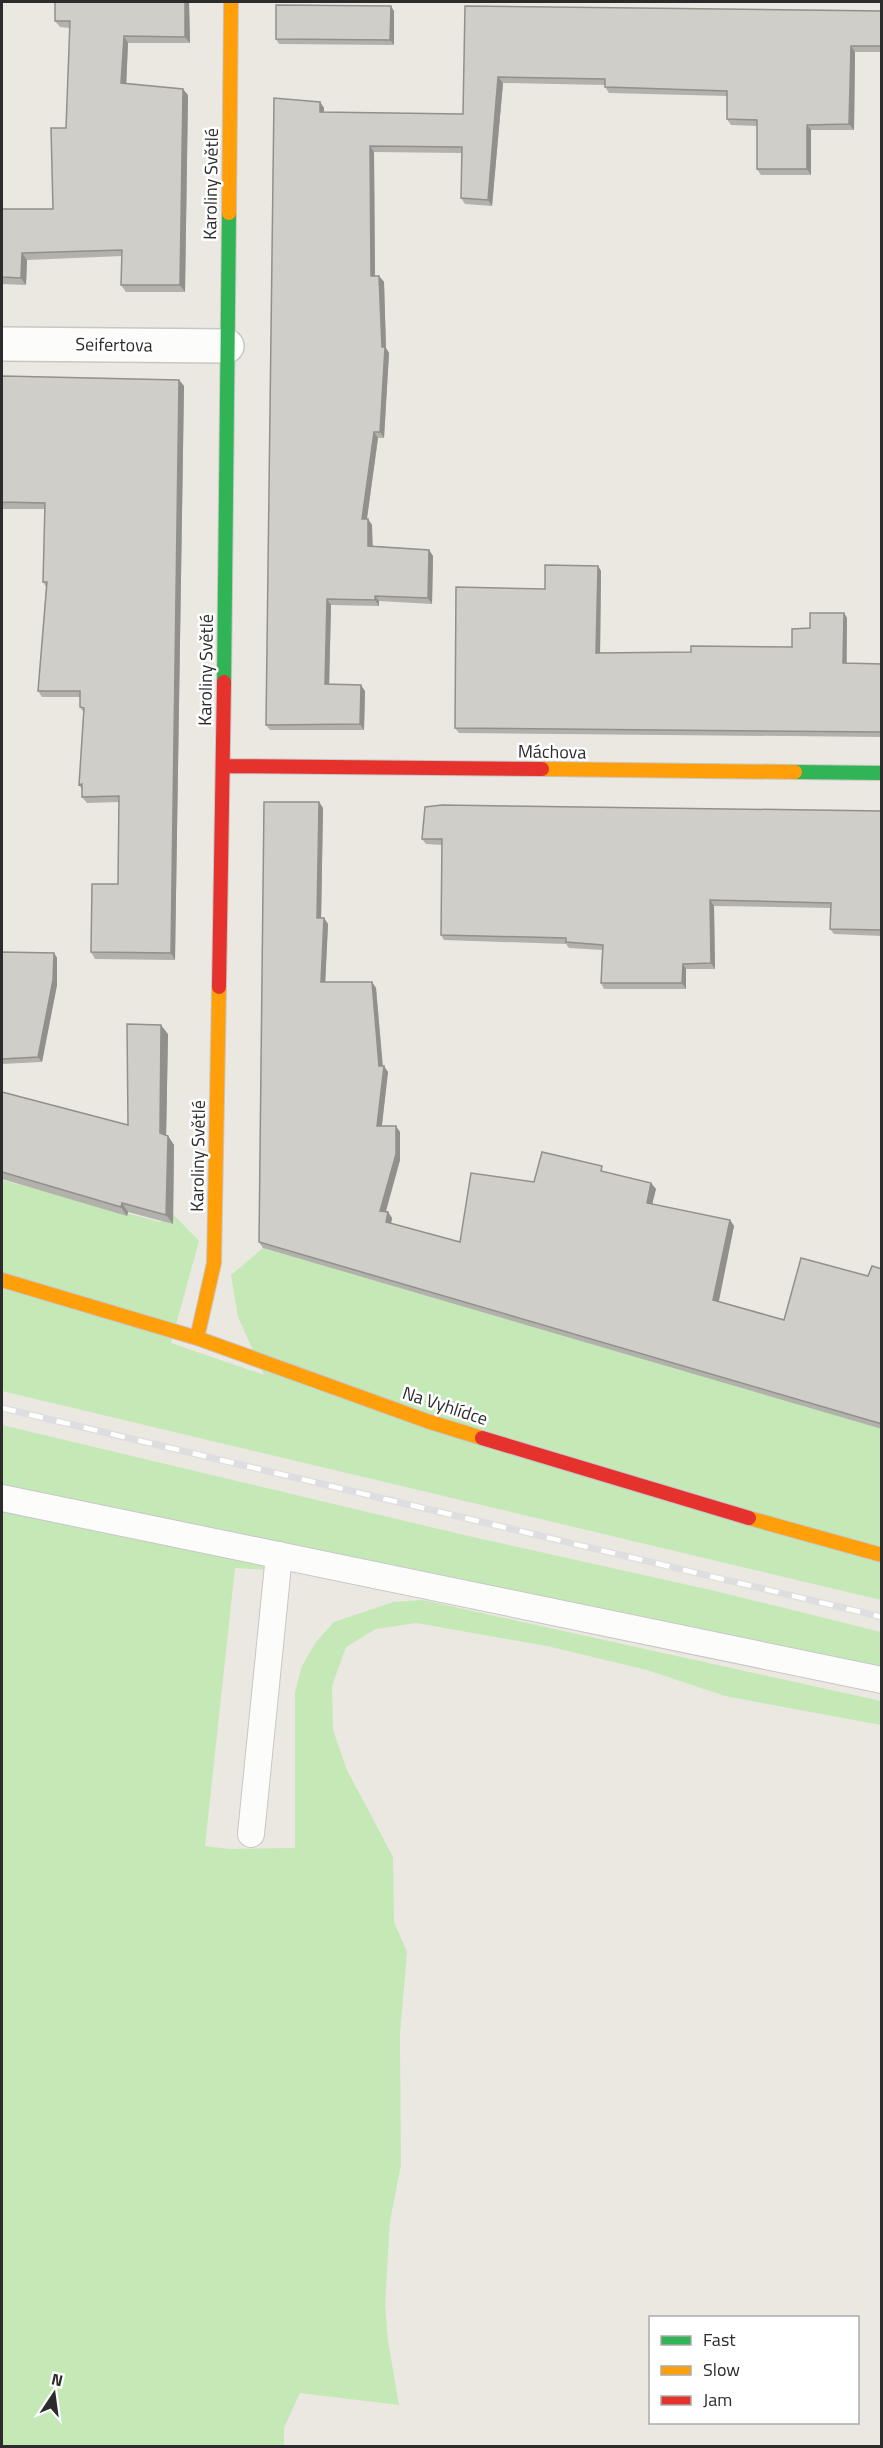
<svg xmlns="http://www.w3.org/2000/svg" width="883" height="2448" viewBox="0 0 883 2448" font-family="'Titillium Web',sans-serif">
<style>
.green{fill:#c4e9b7}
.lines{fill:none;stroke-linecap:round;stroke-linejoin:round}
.lane-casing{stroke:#c8c7c7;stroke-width:28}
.street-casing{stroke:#c8c7c7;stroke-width:36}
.fast-casing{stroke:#c8c7c7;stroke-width:16}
.slow-casing{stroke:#c8c7c7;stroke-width:16}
.jam-casing{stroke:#c8c7c7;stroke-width:16}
.lane{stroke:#fcfcfa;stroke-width:26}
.street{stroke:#fcfcfa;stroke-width:33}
.fast{stroke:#30b455;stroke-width:14}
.slow{stroke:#ff9f0a;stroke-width:14}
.jam{stroke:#e5322d;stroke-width:14}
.rail-casing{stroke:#dedee0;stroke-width:7}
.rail{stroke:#fff;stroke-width:4.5;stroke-dasharray:14;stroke-linecap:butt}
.wall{fill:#b2b1ac}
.shaded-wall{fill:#91908c}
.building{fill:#cfcec8;stroke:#91908c;stroke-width:1.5}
.labels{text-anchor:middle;stroke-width:5;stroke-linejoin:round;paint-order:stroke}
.street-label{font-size:18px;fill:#2c2c2c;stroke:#fff}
</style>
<rect width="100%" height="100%" fill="#ebe8e1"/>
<path class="green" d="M2,1180L160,1222L173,1214L199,1241L171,1343L264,1375L238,1317L231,1275L263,1248L881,1428V1600L2,1391Z
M2,1425L464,1535L715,1591L881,1632V1669L451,1580L235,1568L205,1846L229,1849L295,1848V1692L302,1666L316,1642L334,1622L393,1602L423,1600L881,1701V1725L725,1696L647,1670L547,1646L416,1623L376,1629L346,1647L332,1686L333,1730L347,1770L393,1857L394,1922L407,1952L400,2034L401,2165L390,2221L385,2305L388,2341L399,2405L300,2393L284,2428V2446H2Z"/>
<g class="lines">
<g class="lane-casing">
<path id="lane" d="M2,1498L882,1680
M251,1834L279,1555"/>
</g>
<g class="street-casing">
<path id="street" d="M2,344L227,346"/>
</g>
<g class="fast-casing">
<path id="fast" d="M224,682L229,213
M795,772L882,773"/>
</g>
<g class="slow-casing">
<path id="slow" d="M229,213L231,2
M542,769L795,772
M2,1280L197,1338L427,1421L482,1438
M197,1338L214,1263L219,987
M749,1518L882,1555"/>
</g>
<g class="jam-casing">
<path id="jam" d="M223,766L542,769
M219,987L224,682
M482,1438L749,1518"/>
</g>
<use href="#lane" class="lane"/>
<use href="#street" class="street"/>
<use href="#fast" class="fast"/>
<use href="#slow" class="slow"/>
<use href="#jam" class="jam"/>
<g class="rail-casing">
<path id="rail" d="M2,1408L882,1617"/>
</g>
<use href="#rail" class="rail"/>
</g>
<path class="wall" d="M55,2H189L190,43H128L126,84L188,95L185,292H126L121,285L122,256L27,260L26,285L2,284V209H53L66,128L70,28L60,27L55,21Z
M465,6L882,11V52H855L854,130H811V175H761L757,169V126L731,125L727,119V96L609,93L605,87V85L503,83L492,206L465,204L461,198L462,153L374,152L375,276H379L384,282L386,348L389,353L384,438H378L367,519H368L372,525V546L429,550L433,556L432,604L379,601V606L331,605L329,684L365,691L364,730H270L266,725L320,102L324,108V112L463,114Z
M394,11V45L279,44L276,39Z
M2,376L179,380L184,386L175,960L95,959L91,952L118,884L119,802L87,803L82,797V789L79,785L84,713L80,707V697H42L38,691L46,587L43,582L45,509H2Z
M598,566L601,571L600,653L691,652L792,647L810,628L844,613L847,618V663L882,664V737L459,733L455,728L545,589Z
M319,802L323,808L321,918H324L328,924L325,982H372L376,988L383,1066L388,1072L382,1126L400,1132V1160L386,1212H388L392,1218L391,1224L460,1242L534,1182L606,1172L651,1183L656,1189L652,1204L730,1220L734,1226L718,1301L784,1320L882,1269V1429L263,1248L259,1242Z
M882,811V936L834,934L830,929L831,908L714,906L715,969H686V989H604L601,983L602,950L569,948L566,944L444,940L441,935L442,845L426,844L422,839Z
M2,952L54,953L57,958V985L42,1062L2,1064Z
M168,1034L166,1135L168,1136L174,1145L173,1224L128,1212L127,1216L2,1179V1092L128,1125Z"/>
<path class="shaded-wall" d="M185,2H189L190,43L185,37Z
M391,6L394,11V45L390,40Z
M124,36L128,43L126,90L121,83Z
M851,46L855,52L854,130L849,124Z
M498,77L503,83L492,206L488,200Z
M183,89L188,95L185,292L180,285Z
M320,102L324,108V117L320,112Z
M807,125L811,130V175L807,169Z
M370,146L374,152L375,281L371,276Z
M22,253L27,260L26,285L21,278Z
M379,276L384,282L386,348L389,353L384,438L380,432L382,347Z
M179,380L184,386L175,960L171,953Z
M374,432L378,438L366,525L362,519Z
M368,519L372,525L373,552L368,546Z
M429,550L433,556L432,604L428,598Z
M598,566L601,571L600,658L596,653Z
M375,596L379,601V606L375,600Z
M327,599L331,605L329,690L325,684Z
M844,613L847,618L846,668L843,663Z
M361,685L365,691L364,730L360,724Z
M319,802L323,808L321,924L317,918Z
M710,900L714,906L715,969L711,963Z
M324,918L328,924L325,988L321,982Z
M54,953L57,958V985L42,1062L38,1057Z
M683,964L686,969V989L682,983Z
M372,982L376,988L383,1071L384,1066L388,1072L381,1132L377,1126L379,1066Z
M161,1025L168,1034L166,1143L160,1133Z
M396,1126L400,1132V1160L384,1217L380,1211Z
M168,1136L174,1145L173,1224L166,1215Z
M651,1183L656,1189L651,1209L647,1203Z
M122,1203L128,1212L127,1216L121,1207Z
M388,1212L392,1218L390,1228L386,1222Z
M730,1220L734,1226L718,1306L713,1300Z"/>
<path class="building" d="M55,2H185V37L124,36L121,83L183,89L180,285H121L122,250L22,253L21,278L2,277V209H53L51,128H66L70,21H55Z
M276,5L391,6L390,40L276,39Z
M465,6L882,11V46H851L849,124L807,125V169H757V120L727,119V91L605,87V79L498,77L488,200L461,198L462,147L370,146L371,276H379L382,347H385L380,432H374L362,519H368V546L429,550L428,598L375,596V600L327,599L325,684L361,685L360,724L266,725L274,98L320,102V112L463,114Z
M2,376L179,380L171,953L91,952L92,884H118L119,796L82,797V784L79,785L84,708L80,707V691H38L47,582H43L45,503L2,502Z
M545,565L598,566L596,653L691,652V646L792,647V629L810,628V613H844L843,663L882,664V732L455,728L456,587L545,589Z
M264,802H319L317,918H324L321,982H372L379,1066H384L377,1126H396V1154L380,1211L388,1212L386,1222L460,1242L471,1173L534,1182L542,1152L602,1166L601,1171L651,1183L647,1203L730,1220L713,1300L784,1320L801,1258L868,1276L872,1266L882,1269V1424L259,1242Z
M442,805L882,811L881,930L830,929L831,903L710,900L711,963L683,964L682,983H601L603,945L566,942V938L441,935L442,839H422L425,807Z
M2,952L54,953L53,980L38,1057L2,1059Z
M127,1024L161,1025L160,1133L168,1136L166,1215L122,1203L121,1207L2,1172V1092L128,1125Z"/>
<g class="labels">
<g class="street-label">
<text transform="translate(211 184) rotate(-89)" y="6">Karoliny Světlé</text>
<text transform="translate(114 345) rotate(1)" y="6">Seifertova</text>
<text transform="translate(206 670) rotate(-89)" y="6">Karoliny Světlé</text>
<text transform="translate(552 752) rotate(1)" y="6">Máchova</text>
<text transform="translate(198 1156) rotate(-89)" y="6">Karoliny Světlé</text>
<text transform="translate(445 1406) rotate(18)" y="6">Na Vyhlídce</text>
</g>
</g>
<rect width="883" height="2448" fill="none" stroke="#2c2c2c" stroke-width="6"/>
<rect x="649" y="2316" width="210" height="108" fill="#ffffff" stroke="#ababab" stroke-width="1.5"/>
<rect x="661" y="2336" width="30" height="9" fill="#30b455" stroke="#ababab" stroke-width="1.5"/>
<text x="703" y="2346" font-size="18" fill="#2c2c2c">Fast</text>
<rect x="661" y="2366" width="30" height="9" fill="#ff9f0a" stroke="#ababab" stroke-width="1.5"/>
<text x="703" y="2376" font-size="18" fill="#2c2c2c">Slow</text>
<rect x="661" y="2396" width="30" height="9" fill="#e5322d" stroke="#ababab" stroke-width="1.5"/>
<text x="703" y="2406" font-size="18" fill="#2c2c2c">Jam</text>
<g transform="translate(54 2394) rotate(13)" stroke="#ffffff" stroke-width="4.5" paint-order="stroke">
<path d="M0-4.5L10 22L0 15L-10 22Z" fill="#2c2c2c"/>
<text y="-9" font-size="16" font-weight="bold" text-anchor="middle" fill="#2c2c2c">N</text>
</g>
</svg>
